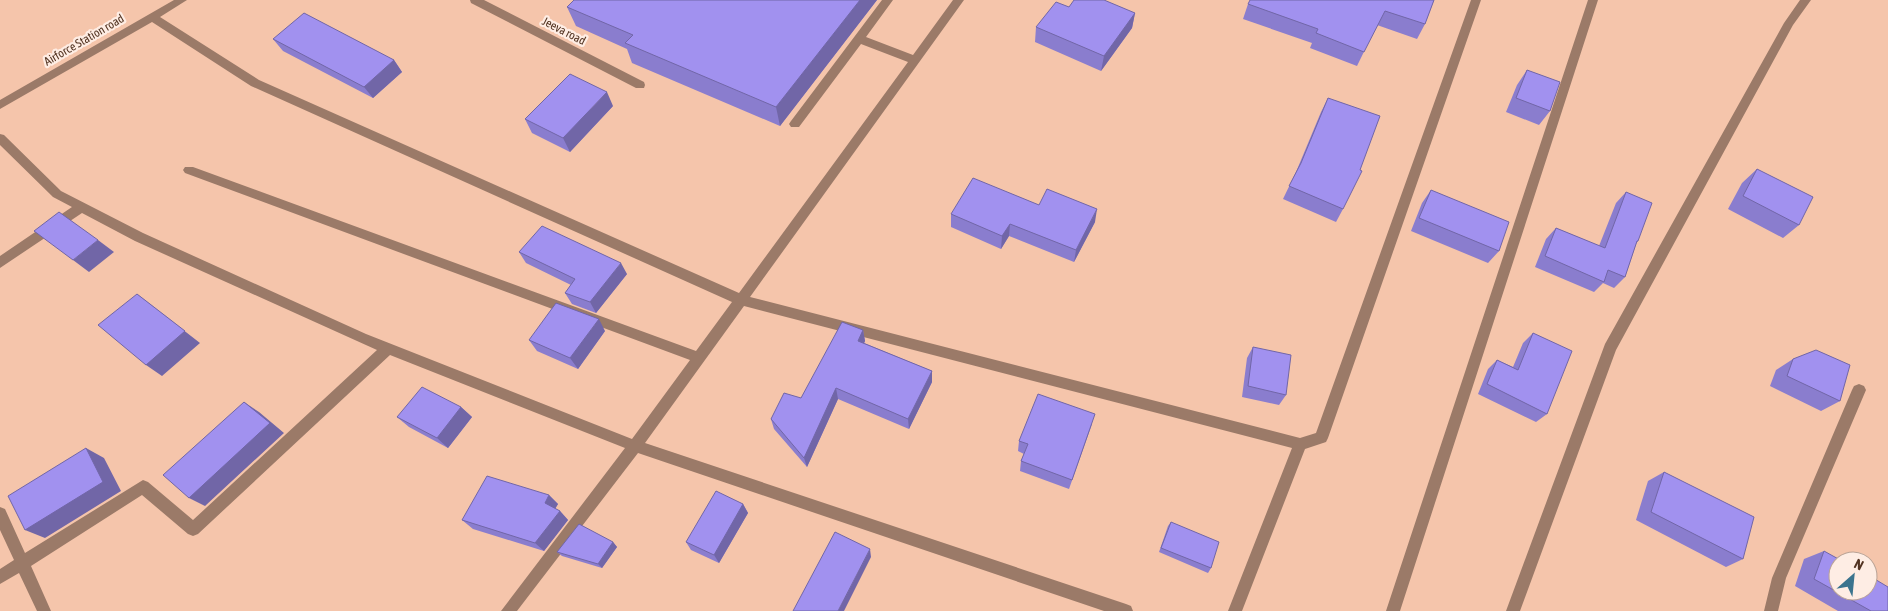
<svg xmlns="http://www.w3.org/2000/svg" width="1888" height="611" viewBox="0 0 1888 611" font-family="'Asap Condensed',sans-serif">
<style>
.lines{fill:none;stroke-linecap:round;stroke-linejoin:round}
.minor{fill:#9b7a68;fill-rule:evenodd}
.wall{fill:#8a7dce}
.shaded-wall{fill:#7166a7}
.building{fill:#a191ef;stroke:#7166a7}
.labels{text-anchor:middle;stroke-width:4.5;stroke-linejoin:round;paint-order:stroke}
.street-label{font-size:12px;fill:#523321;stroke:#feede4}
</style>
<rect width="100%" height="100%" fill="#f5c5ab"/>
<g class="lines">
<path class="minor" d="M174,0H187L160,17L259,80L739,293L908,62L861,44L799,127H791L789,124L791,121L882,0H893L866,37L913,55L953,0H964L750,297L1300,438L1316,433L1471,0H1481L1328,438L1326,442L1305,449L1242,611H1228L1292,448L744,306L645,443L1126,604L1131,606L1133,611H1104L638,453L517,611H501L625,448L390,355L198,534L193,536L188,534L142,495L31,566L51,611H37L19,573L0,584V569L14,560L0,530V507L5,509L25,553L143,480L148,482L193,520L377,350L135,241L82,213L0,268V256L72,207L53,197L0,145V134L4,135L61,191L143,233L366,334L632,439L690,360L185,173L183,170L185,167H193L696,351L732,302L251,86L152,22L0,109V100Z
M470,0H484L644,82L645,85L644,88H636L471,3Z
M1588,0H1598L1400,611H1386Z
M1800,0H1811L1793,25L1616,350L1520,611H1506L1605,344L1784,23Z
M1859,384L1864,386L1866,390L1786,578L1778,611H1764L1772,578L1852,390L1854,386Z"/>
</g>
<path class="wall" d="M574,0H877L780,126L632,63L627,49L576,26L567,7Z
M1434,0L1425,24L1417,39L1377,25L1357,66L1310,48L1312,43L1243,19L1248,4Z
M1135,13L1132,28L1101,71L1035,42L1036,27Z
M273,39L394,60L402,72L373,98L283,51Z
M1527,70L1550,111L1539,125L1506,112L1517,85Z
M1328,98L1343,209L1336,222L1283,199L1296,172L1321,112Z
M613,106L570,152L532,133L525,119Z
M1757,169L1799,225L1783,238L1728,209L1742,183Z
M1431,190L1499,251L1488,263L1411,231L1422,203Z
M1626,192L1638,241L1636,244L1625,277L1614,288L1603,283L1594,292L1535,267L1546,239L1556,228L1599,246L1616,203Z
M1039,205L1095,222L1074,262L1009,236L1001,249L951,227V214Z
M519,252L627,274L596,313L572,304L565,293L571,285L526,263Z
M863,330L865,341L864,343L932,371V382L909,429L838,399L807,467L774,429L771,419L801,398Z
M605,331L578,369L537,351L529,340Z
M1533,333L1547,414L1536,422L1478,394L1488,369L1497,360L1513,367L1523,343Z
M1253,347L1286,395L1279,405L1242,397L1247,358Z
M1793,359L1840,401L1821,411L1770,386L1776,370Z
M461,407L472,417L448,448L409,427L397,417Z
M1092,424L1069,489L1020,471L1021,461L1024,454L1018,451L1019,441Z
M1664,472L1743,559L1726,567L1636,520L1648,481Z
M549,495L558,504L555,509L560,511L568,520L544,551L473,529L462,520Z
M743,504L748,513L719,563L691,550L686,542Z
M1171,522L1211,568L1208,573L1159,552L1168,526Z
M613,542L617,547L602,568L562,556L557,552Z
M1824,551L1888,611H1838L1795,586L1804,559Z"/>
<path class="shaded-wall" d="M860,0H877L780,126L776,107Z
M1135,13L1132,28L1101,71L1104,56Z
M394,60L402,72L373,98L364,87Z
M607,92L613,106L570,152L563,138Z
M1097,209L1095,222L1074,262L1076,250Z
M1010,224L1009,236L1001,249L1002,236Z
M98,240L114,252L89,272L73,260Z
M621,263L627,274L596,313L590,302Z
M137,294L200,343L162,376L146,365Z
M599,319L605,331L578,369L570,358Z
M863,330L865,341L860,352L858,341Z
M932,371V382L909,429L908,419Z
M836,388L838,399L807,467L804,458Z
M244,402L259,412L284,433L205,506L189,498Z
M461,407L472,417L448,448L437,438Z
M86,448L104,458L121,491L45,538L25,530Z
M549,495L558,504L553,512L545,503Z
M743,504L748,513L719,563L714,555Z
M560,511L568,520L544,551L535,543Z
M613,542L617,547L602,568L598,564Z
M870,549L871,557L844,611H838Z"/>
<path class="building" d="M574,0H860L776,107L625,43L633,35L567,7Z
M1074,0H1104L1135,13L1104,56L1036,27L1056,2L1069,7Z
M1250,0H1434L1425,24L1385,11L1364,52L1316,33L1318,29L1248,4Z
M304,13L394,60L364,87L273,39Z
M1527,70L1560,82L1550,111L1516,98Z
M570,74L607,92L563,138L525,119Z
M1328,98L1380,116L1360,170L1362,171L1343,209L1289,186L1301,163Z
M1757,169L1813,197L1799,225L1743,196Z
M973,178L1039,205L1047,189L1097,209L1076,250L1010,224L1002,236L951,214Z
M1431,190L1509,222L1499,251L1419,218Z
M1626,192L1652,203L1638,241H1637L1625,277L1608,270L1604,282L1545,256L1556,228L1605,248Z
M59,212L98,240L73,260L34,231Z
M542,226L621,263L590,302L565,293L575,279L519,252Z
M137,294L185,331L146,365L98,325Z
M556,303L599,319L570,358L529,340Z
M842,322L863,330L858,341L932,371L908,419L836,388L804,458L771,419L784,393L801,398Z
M1533,333L1572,351L1547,414L1487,384L1497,360L1518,370Z
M1253,347L1291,355L1286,395L1248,386Z
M1816,350L1850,365L1840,401L1787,376L1793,359Z
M422,387L461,407L437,438L397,417Z
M1038,394L1095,414L1072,480L1021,461L1028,444L1019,441Z
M244,402L270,423L189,498L163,475Z
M86,448L103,482L25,530L8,496Z
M1664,472L1754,517L1743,559L1651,512Z
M487,476L549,495L545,503L560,511L535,543L462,520Z
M716,491L743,504L714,555L686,542Z
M1171,522L1219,542L1211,568L1161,548Z
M579,524L613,542L598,564L557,552Z
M835,532L870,549L838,611H793Z
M1824,551L1842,561H1838V591H1868V575L1888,587V611H1871L1814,579Z"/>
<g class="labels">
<g class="street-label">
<text transform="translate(564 31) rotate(27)" y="4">Jeeva road</text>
<text transform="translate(84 40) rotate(-30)" y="4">Airforce Station road</text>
</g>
</g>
<g transform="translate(1853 576) rotate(27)"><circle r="24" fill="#feede4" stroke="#b9a396"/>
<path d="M0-4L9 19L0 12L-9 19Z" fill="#3b748e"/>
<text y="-8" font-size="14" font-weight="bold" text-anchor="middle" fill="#523321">N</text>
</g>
</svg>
